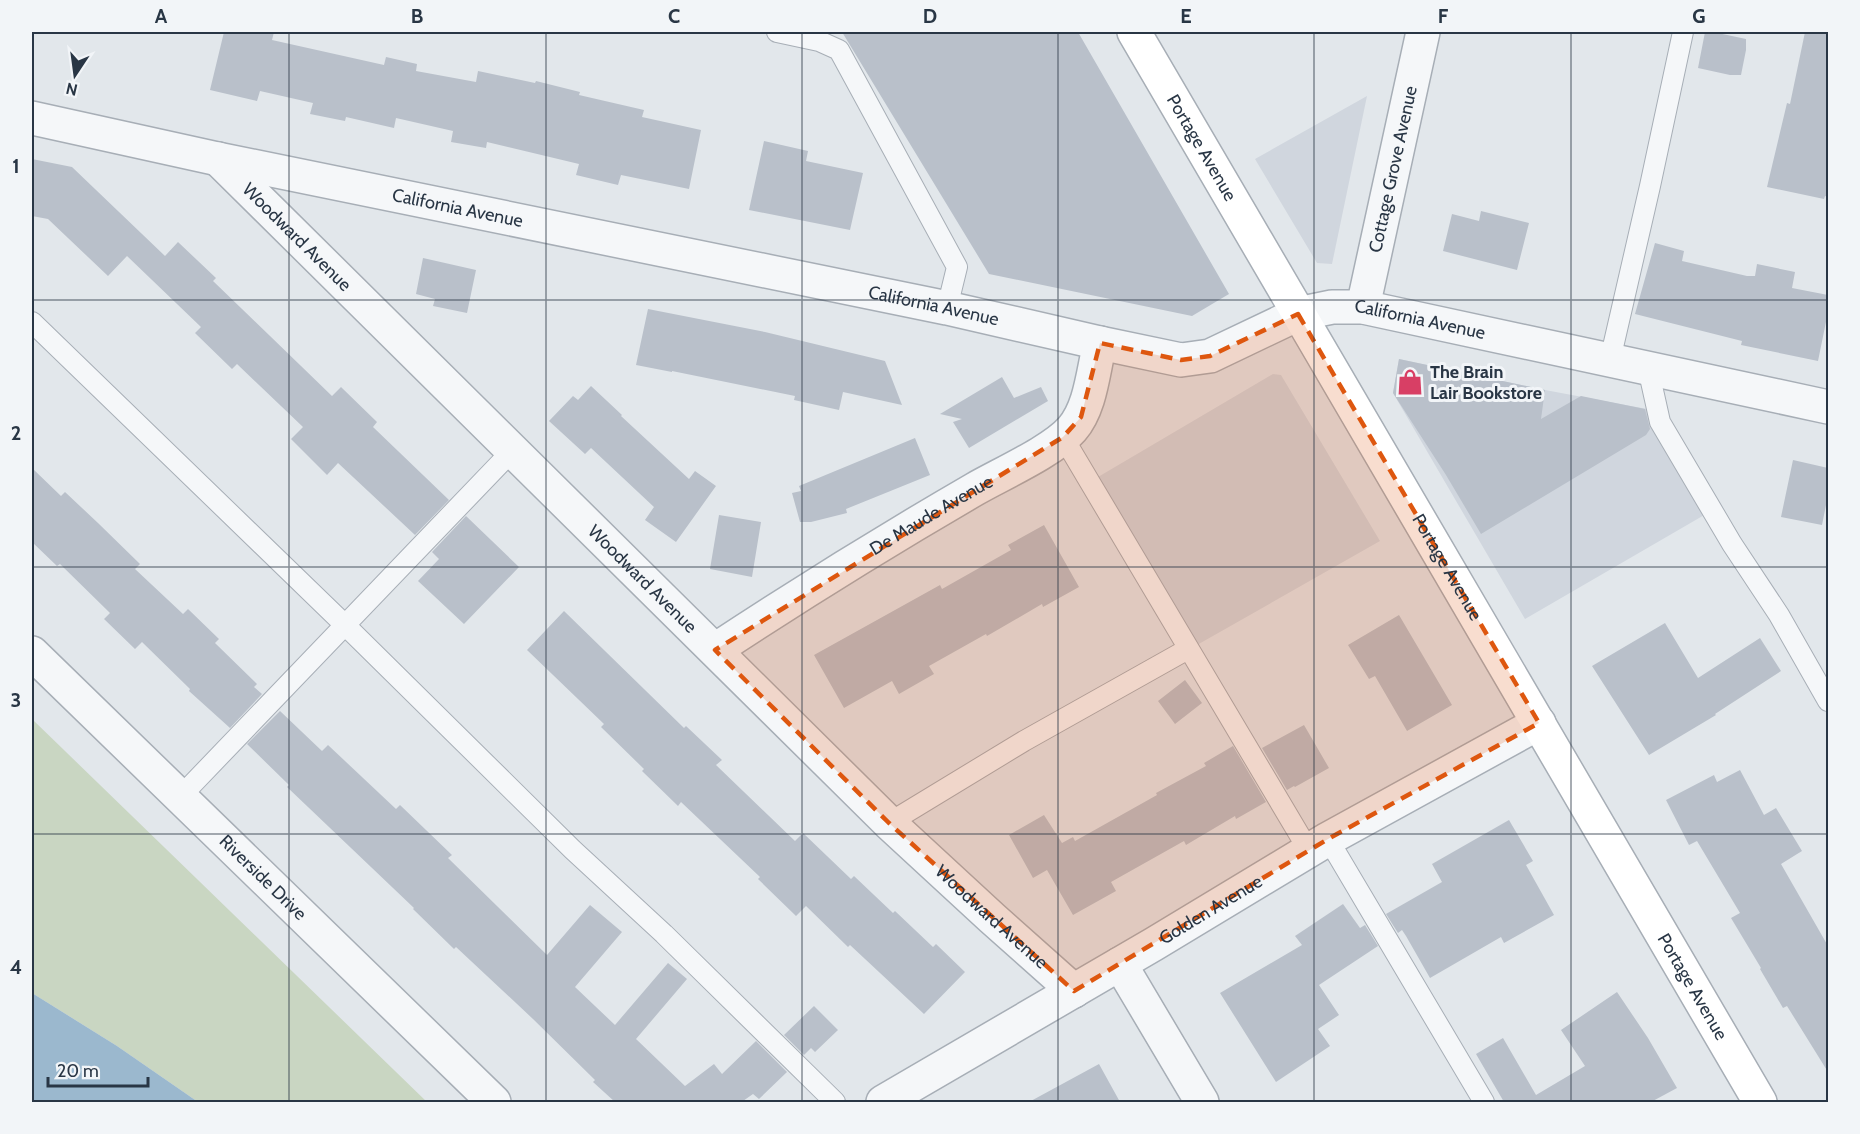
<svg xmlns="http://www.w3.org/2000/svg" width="1860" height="1134" viewBox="0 0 1860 1134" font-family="Cabin,sans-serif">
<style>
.built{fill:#d0d6de}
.green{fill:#c9d6c2}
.water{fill:#9bb8ce}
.building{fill:#b9c0ca}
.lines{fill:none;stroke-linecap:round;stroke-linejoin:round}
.service-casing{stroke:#a7aeb6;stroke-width:22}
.minor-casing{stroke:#a7aeb6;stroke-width:36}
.secondary-casing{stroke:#a7aeb6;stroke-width:36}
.service{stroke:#f5f7f9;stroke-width:20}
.minor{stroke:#f5f7f9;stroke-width:33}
.secondary{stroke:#fff;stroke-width:33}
.marked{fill:#de570f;fill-opacity:0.2;stroke:#de570f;stroke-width:4.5;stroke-dasharray:12 8;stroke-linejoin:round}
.grid{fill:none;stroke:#293645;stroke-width:1.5;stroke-opacity:0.55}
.labels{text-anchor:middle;stroke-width:6;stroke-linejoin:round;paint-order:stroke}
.street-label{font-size:18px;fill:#293645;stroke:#f2f5f8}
.poi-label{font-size:18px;font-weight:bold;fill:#293645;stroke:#f2f5f8;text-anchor:start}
.neatline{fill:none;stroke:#293645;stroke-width:2}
.grid-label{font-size:20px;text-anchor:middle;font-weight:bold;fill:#293645}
</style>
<rect width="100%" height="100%" fill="#e2e7eb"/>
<path class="built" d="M1367,96L1332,264L1317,263L1255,159Z
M1399,359L1545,390L1647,409L1706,514L1525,619L1393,393Z
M1273,374L1281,375L1380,541L1197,645L1098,477Z"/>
<path class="green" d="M32,719L427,1102H198L117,1046L32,993Z"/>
<path class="water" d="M32,993L117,1046L198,1102H32Z"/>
<path class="building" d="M224,32H274L272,40L384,65L386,57L417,64L416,71L476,82L478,71L535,83L536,81L580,92L579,95L644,110L642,117L701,130L689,189L621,175L618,185L576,175L579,164L487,142L486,148L451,142L453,131L396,118L394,128L346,117L345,121L310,114L313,103L260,91L257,101L210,90Z
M842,32H1078L1229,294L1192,316L989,274Z
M1705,32H1713L1746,39V50L1741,75H1730L1698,68Z
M1805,32H1828V197L1825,196L1824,199L1767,187L1787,103L1790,104Z
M764,141L808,151L806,161L863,173L850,230L749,210Z
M32,159L72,167L165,256L178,242L216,278L213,281L332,396L341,387L377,422L373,427L449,500L415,535L338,463L327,475L291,439L303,427L237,364L232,369L195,333L201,327L127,256L108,276L48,219L32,216Z
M1481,211L1529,223L1517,270L1443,251L1452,214L1479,221Z
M1655,243L1684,251L1682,261L1747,276H1755L1757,264L1795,272L1792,288L1828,295V312L1818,361L1741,345L1742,341L1635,314Z
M423,258L476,270L467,313L433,306L435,299L416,294Z
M648,309L765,332L885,361L902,405L843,392L839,410L794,400L795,396L672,371V372L636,365Z
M1399,359L1545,390L1541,419L1581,396L1645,409L1650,429L1646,435L1481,534L1446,475L1393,393Z
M1002,377L1014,398L1041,387L1048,401L969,448L953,422L962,419L940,414Z
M591,386L622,415L621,416L689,479L695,471L716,486L676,542L645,520L654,507L591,448L585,454L549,421L573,396L578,400Z
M915,438L930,475L846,509L847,513L811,522H800L792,493L801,491L799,486Z
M1793,460L1828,468V495L1822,525L1781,517Z
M32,468L61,496L65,492L98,523L140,564L135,569L183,614L188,609L219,639L215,643L257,684L254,687L262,694L230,728L189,691L190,689L142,642L135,649L104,619L110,613L60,564L57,566L32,542Z
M719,515L761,522L752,577L710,569Z
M466,516L519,567L464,624L418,581L439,559L432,552Z
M1044,525L1079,587L1043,607L1042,604L987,636L986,634L929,666L934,674L899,694L892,681L844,708L814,655L940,585L942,589L1011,550L1008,545Z
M564,611L684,728L686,726L722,760L716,765L795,841L803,833L851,879L854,876L893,913L895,911L933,947L936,944L965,972L924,1014L850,945L848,947L806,906L796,916L758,879L760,877L681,802L678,806L642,771L644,769L601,727L604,724L527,650Z
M1399,615L1452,705L1407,731L1375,676L1369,679L1348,645Z
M1665,623L1698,678L1760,638L1781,671L1715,714L1716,715L1649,755L1592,666Z
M1185,680L1202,703L1175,724L1158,701Z
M280,711L322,751L328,745L396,809L400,805L452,855L448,858L547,955L590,905L622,932L575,987L615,1025L668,963L687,979L636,1039L685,1086L714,1064L722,1074L756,1041L787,1072L759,1099L753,1094L743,1101L744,1102H615L593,1082L595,1080L533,1019L456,947L454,949L413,909L414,908L287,787L289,785L247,744Z
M1304,725L1329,768L1295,787L1294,786L1287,790L1262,748Z
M1233,746L1266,802L1236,819L1235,816L1186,845L1184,841L1111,882L1116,891L1073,915L1047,870L1033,878L1009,835L1044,815L1062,843L1073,837L1075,841L1157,795L1156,793L1206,766L1204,763Z
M1740,770L1764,815L1776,808L1802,851L1781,864L1828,946V1072L1787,1006L1783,1008L1760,969L1761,968L1731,918L1740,913L1697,841L1689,845L1666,800L1714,775L1717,782Z
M1509,820L1533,861L1526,865L1554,915L1504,943L1501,937L1430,978L1406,936L1402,930L1398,933L1386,914L1442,882L1432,864Z
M1343,904L1360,928L1365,925L1378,946L1319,985L1339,1015L1318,1029L1330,1046L1276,1082L1220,993L1302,945L1295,936Z
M1617,992L1648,1038L1677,1088L1651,1102H1504L1476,1054L1503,1038L1536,1095L1585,1066L1561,1030Z
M814,1006L838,1030L815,1052L811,1048L804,1055L784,1035Z
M1099,1064L1120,1102H1029Z"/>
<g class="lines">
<g class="service-casing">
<path id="service" d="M777,32L819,41L839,50L957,267L947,308
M32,322L345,625L573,850L664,934L835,1102
M1610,360L1650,186L1683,32
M1648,368L1660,422L1732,544L1779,615L1828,701
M1063,437L1309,851
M180,797L512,451
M889,823L1024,741L1188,649
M1328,839L1484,1102"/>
</g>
<g class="minor-casing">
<g id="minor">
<path id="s1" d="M32,118L218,159L947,308L1100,343L1181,360L1210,356L1298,314L1332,307H1363L1828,407"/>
<path id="s2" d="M218,159L889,823L992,918L1074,991"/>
<path id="s3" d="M1363,307L1423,32"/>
<path id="s4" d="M715,650C800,594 887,540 975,489C1001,474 1053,451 1072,429C1091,407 1093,371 1100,343"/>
<path id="s5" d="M32,653L494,1102"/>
<path d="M1120,964L1202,1102"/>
<path id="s6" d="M883,1102L1154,944L1328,839L1539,723"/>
</g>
</g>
<g class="secondary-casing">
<g id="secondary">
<path id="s7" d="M1134,32L1760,1102"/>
</g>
</g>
<use href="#service" class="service"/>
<use href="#minor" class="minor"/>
<use href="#secondary" class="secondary"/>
</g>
<path class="marked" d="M1298,314L1539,723L1328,839L1074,991L889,823L715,650L1063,437L1081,417L1100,343L1181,360L1210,356Z"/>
<path class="grid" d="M289,32V1102M546,32V1102M802,32V1102M1058,32V1102M1314,32V1102M1571,32V1102M32,300H1828M32,567H1828M32,834H1828"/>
<defs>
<g id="shop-bare" transform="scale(2.07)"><path d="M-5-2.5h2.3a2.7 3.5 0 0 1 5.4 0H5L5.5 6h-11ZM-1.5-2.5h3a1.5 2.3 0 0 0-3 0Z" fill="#d83f65" stroke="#f2f5f8" stroke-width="2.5" paint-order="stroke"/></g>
</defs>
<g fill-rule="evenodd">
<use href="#shop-bare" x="1410" y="382"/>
</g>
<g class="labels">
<g class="street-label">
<text dy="6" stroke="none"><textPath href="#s7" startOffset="134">Portage Avenue</textPath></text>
<text dy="6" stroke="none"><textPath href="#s3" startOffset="141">Cottage Grove Avenue</textPath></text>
<text dy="6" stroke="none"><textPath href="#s1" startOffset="435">California Avenue</textPath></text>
<text dy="6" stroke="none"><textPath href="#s2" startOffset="111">Woodward Avenue</textPath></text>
<text dy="6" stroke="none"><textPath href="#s1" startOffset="921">California Avenue</textPath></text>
<text dy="6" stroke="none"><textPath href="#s1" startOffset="1425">California Avenue</textPath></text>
<text dy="6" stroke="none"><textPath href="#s4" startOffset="255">De Maude Avenue</textPath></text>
<text dy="6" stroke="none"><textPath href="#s7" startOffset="620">Portage Avenue</textPath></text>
<text dy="6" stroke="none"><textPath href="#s2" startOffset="597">Woodward Avenue</textPath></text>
<text dy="6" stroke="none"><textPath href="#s5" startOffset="322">Riverside Drive</textPath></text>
<text dy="6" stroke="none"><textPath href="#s6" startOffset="380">Golden Avenue</textPath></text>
<text dy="6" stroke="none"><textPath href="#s2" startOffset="1083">Woodward Avenue</textPath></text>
<text dy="6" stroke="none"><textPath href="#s7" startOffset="1106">Portage Avenue</textPath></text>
</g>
<g class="poi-label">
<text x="1430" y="378">The Brain<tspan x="1430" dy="21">Lair Bookstore</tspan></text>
</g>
</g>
<rect width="1860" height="1134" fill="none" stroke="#f2f5f8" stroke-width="66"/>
<g transform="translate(75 75) rotate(193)" stroke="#f2f5f8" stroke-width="4.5" paint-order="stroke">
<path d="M0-4.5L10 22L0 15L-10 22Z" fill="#293645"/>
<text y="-9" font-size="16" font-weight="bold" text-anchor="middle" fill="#293645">N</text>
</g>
<path d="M48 1077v9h100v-9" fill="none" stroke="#293645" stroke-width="3"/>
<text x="57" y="1077" font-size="18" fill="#293645" stroke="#f2f5f8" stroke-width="4.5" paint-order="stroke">20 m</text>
<rect x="33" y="33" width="1794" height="1068" class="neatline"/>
<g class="grid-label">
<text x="161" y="23">A</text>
<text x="417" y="23">B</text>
<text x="674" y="23">C</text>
<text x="930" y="23">D</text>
<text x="1186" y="23">E</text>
<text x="1443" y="23">F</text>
<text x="1699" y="23">G</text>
<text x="16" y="173">1</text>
<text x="16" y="440">2</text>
<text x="16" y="707">3</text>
<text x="16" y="974">4</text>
</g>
</svg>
